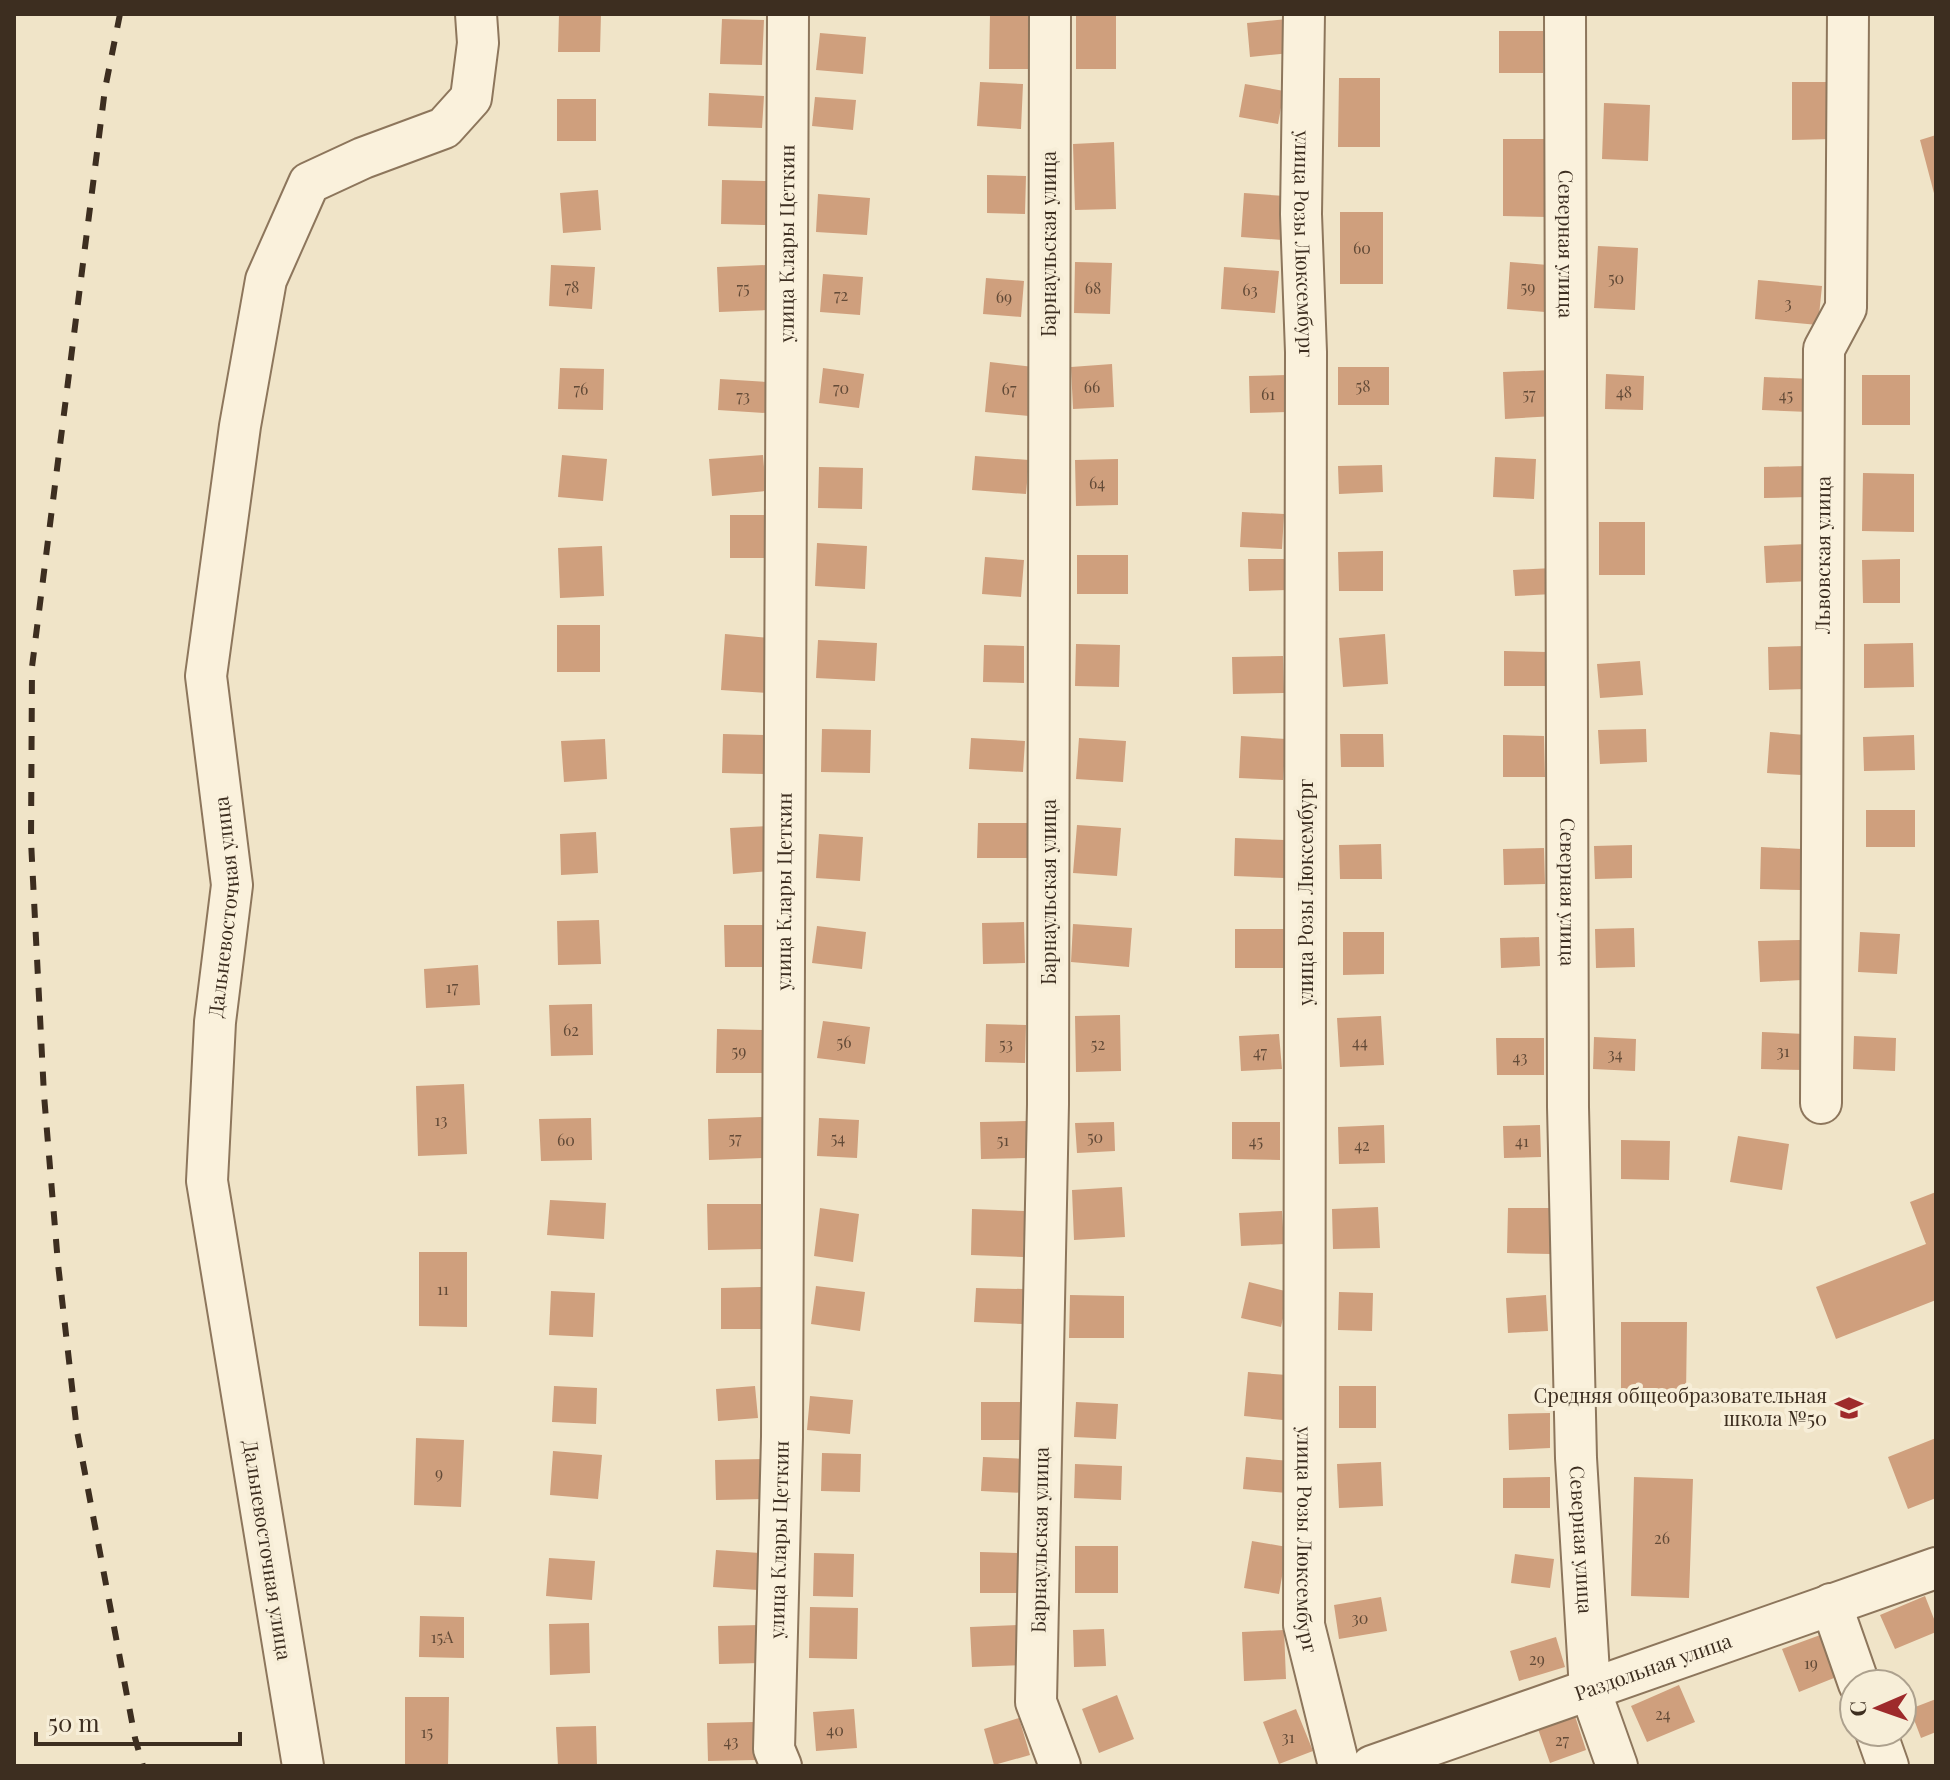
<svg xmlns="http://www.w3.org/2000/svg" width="1950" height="1780" viewBox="0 0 1950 1780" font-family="'Playfair Display',serif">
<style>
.building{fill:#cf9f7d}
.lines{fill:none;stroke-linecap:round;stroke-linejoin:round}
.minor-casing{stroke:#8d765c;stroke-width:44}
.minor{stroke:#faf1dc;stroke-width:40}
.rail{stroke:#3d2e20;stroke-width:6;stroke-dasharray:14 14;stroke-linecap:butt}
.labels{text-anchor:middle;stroke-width:8;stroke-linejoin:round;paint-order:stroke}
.number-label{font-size:16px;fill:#624a37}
.street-label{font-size:20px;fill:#3d2e20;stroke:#f7eed8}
.poi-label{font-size:20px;fill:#3d2e20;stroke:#f7eed8;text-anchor:end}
</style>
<rect width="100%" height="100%" fill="#f0e4c8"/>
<path class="building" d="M559,14H601L600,52H558Z
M990,14H1028V69H989Z
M1076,14H1116V69H1076Z
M722,19L764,20L762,65L720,64Z
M1287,19L1291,53L1250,57L1247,23Z
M1499,31H1543V73H1499Z
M820,33L866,37L863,74L816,70Z
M1339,78H1380V147H1338Z
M980,82L1023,84L1021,129L977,126Z
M1792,82H1831L1832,139L1792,140Z
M1245,84L1284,91L1278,124L1239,117Z
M709,93L764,96L762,128L708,126Z
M815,97L856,100L853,130L812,126Z
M557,99H596V141H557Z
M1604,103L1650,105L1648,161L1602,159Z
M1936,135V197H1935L1920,140Z
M1503,139H1548L1547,217L1503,216Z
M1114,142L1116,209L1075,210L1073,144Z
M987,175L1026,176L1025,214L987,213Z
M722,180L767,181L766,225L721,224Z
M598,190L601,230L563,233L560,193Z
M1244,193L1285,196L1282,240L1241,237Z
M818,194L870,198L867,235L816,232Z
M1340,212H1383V284H1340Z
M1598,246L1638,248L1635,310L1594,308Z
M1075,262L1112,263L1110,314L1074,313Z
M1510,262L1548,265L1545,312L1507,309Z
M551,265L595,267L592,309L549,306Z
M767,265L768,310L719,312L717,267Z
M1224,267L1279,271L1275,313L1221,309Z
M823,274L863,277L860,315L820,312Z
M986,278L1024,281L1021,317L983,314Z
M1758,280L1822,286L1818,325L1755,319Z
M990,362L1034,367L1029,416L985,412Z
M1112,364L1114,407L1073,409L1071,367Z
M1338,367H1389V405H1338Z
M560,368L604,369L603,410L558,409Z
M823,368L864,374L859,408L819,403Z
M1552,370L1555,416L1505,419L1503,372Z
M1606,374L1644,376L1643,410L1605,409Z
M1286,375L1287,412L1250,413L1249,376Z
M1862,375H1910V425H1862Z
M1764,377L1811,379L1809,412L1762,410Z
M720,379L768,382L766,413L718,410Z
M562,455L607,459L603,501L558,497Z
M763,455L766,491L712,496L709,459Z
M975,456L1029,460L1026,494L972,490Z
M1495,457L1536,459L1534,499L1493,497Z
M1118,459V505L1076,506L1075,460Z
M1382,465L1383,492L1339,494L1338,466Z
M1806,466L1807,497L1764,498V467Z
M819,467L863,468L862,509L818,508Z
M1863,473L1914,474V532L1862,531Z
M1242,512L1284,514L1282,549L1240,547Z
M730,515H777V558H730Z
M1599,522H1645V575H1599Z
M817,543L867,546L865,589L815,586Z
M1807,544L1810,581L1766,583L1764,546Z
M602,546L604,596L560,598L558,548Z
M1383,551V591H1339L1338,552Z
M1077,555H1128V594H1077Z
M985,557L1024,560L1021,597L982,594Z
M1248,559H1286L1287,590L1249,591Z
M1900,559V603H1863L1862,560Z
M1552,568L1553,594L1515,596L1513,570Z
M557,625H600V672H557Z
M725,634L770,638L766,693L721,690Z
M1385,634L1388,684L1343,687L1339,638Z
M818,640L877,643L875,681L816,678Z
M1913,643L1914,687L1864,688V644Z
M1076,644L1120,645L1119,687L1075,686Z
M984,645L1024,646V683L983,682Z
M1805,646L1807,689L1769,690L1768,647Z
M1504,651L1547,652L1546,686H1504Z
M1283,656L1284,693L1233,694L1232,657Z
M1640,661L1643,695L1600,698L1597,664Z
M822,729L871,730L870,773L821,772Z
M1646,729L1647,762L1600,764L1598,730Z
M1770,732L1805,735L1802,775L1767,773Z
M723,734L766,735L765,774L722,773Z
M1340,734H1383L1384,767H1341Z
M1503,735L1544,736L1545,777H1503Z
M1914,735L1915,770L1864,771L1863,737Z
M1241,736L1286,739L1283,780L1239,778Z
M971,738L1025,741L1023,772L969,769Z
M1079,738L1126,741L1123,782L1076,779Z
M605,739L607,779L564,782L561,741Z
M1866,810H1915V847H1866Z
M978,823H1028V858H977Z
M1077,825L1121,828L1117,876L1073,873Z
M768,826L771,871L733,874L730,828Z
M596,832L598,873L561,875L560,834Z
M819,834L863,837L860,881L816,878Z
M1235,838L1285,840L1284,878L1234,876Z
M1381,844L1382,879H1340L1339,845Z
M1632,845V878L1595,879L1594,846Z
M1761,847L1802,849L1801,890L1760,889Z
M1544,848L1545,884L1504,885L1503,849Z
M599,920L601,964L558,965L557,921Z
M1024,922L1025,963L983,964L982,923Z
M1073,924L1132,928L1129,967L1071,962Z
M724,925H764V967H725Z
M817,926L866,932L862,969L812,963Z
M1634,928L1635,967L1596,968L1595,929Z
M1235,929H1287V968H1235Z
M1343,932H1384V974L1343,975Z
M1860,932L1900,934L1897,974L1858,972Z
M1539,937L1540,966L1501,968L1500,938Z
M1800,940L1802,980L1760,982L1758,941Z
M478,965L480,1005L426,1008L424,969Z
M592,1004L593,1055L551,1056L549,1005Z
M1120,1015L1121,1071L1076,1072L1075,1016Z
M1381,1016L1384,1065L1340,1067L1337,1018Z
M823,1021L870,1027L865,1064L817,1058Z
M986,1024L1026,1025L1025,1063L985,1062Z
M717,1029L763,1030L762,1073H716Z
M1762,1032L1805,1034L1804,1070L1761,1069Z
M1279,1034L1282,1069L1241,1071L1239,1036Z
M1854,1036L1896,1038L1895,1071L1853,1069Z
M1594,1037L1636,1039L1635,1071L1593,1069Z
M1496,1038H1544V1075H1497Z
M464,1084L467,1154L418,1156L416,1086Z
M762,1117L763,1158L709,1160L708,1119Z
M591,1118L592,1160L541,1161L539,1119Z
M819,1118L859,1120L857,1158L817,1156Z
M1026,1121V1158L981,1159L980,1122Z
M1114,1122L1115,1151L1077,1153L1075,1123Z
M1232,1122H1280V1160L1232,1159Z
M1384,1125L1385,1163L1339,1164L1338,1127Z
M1540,1125L1541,1157L1504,1158L1503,1126Z
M1738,1136L1789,1144L1782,1190L1730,1182Z
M1621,1140L1670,1141L1669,1180L1621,1179Z
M1122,1187L1125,1237L1074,1240L1072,1190Z
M1936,1192V1300L1836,1339L1816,1287L1926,1244L1910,1202Z
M550,1200L606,1203L604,1239L547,1235Z
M707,1204H764L765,1249L708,1250Z
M1378,1207L1380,1248L1333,1249L1332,1209Z
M820,1208L859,1214L853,1262L814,1256Z
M1508,1208H1551V1254L1507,1253Z
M972,1209L1025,1211L1023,1257L971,1255Z
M1282,1211L1284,1244L1241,1246L1239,1213Z
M419,1252H467V1327L419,1326Z
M1249,1282L1289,1292L1281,1327L1241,1318Z
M816,1286L865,1292L860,1331L811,1324Z
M761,1287V1329H721V1288Z
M976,1288L1023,1289L1022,1324L974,1322Z
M551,1291L595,1293L593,1337L549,1335Z
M1339,1292L1373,1293L1372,1331L1338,1330Z
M1070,1295L1124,1296V1338H1069Z
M1546,1295L1548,1331L1508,1333L1506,1298Z
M1621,1322H1687L1686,1395L1621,1394Z
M1248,1372L1287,1375L1283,1420L1244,1416Z
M554,1386L597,1388L596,1424L552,1422Z
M755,1386L758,1418L718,1421L716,1389Z
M1339,1386H1376V1428H1339Z
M810,1396L853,1400L850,1434L807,1430Z
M981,1402H1027V1440H981Z
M1076,1402L1118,1404L1116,1439L1074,1437Z
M1550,1413V1448L1509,1450L1508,1414Z
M416,1438L464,1440L461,1507L414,1505Z
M1936,1438V1498L1908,1509L1888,1457Z
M553,1451L602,1455L598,1499L550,1495Z
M822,1453L861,1454L860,1492L821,1491Z
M983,1457L1027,1459L1025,1493L981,1491Z
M1246,1457L1290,1461L1287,1493L1243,1489Z
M764,1459L765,1499L716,1500L715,1460Z
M1381,1462L1383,1506L1339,1508L1337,1464Z
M1075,1464L1122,1466L1121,1500L1074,1498Z
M1550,1477V1508H1503V1478Z
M1634,1477L1693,1479L1689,1598L1631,1596Z
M1252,1541L1287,1547L1279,1594L1244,1588Z
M1075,1546H1118V1593H1075Z
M716,1550L760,1553L758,1590L713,1587Z
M980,1552L1022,1553V1593H980Z
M814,1553L854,1554L853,1597L813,1596Z
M1515,1554L1554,1559L1550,1588L1511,1583Z
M549,1558L595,1561L592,1600L546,1596Z
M1925,1596L1936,1624V1632L1895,1649L1880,1615Z
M1381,1597L1387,1631L1339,1639L1334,1605Z
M810,1607L858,1608L857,1659L809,1658Z
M420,1616L464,1617V1658L419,1657Z
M589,1623L590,1673L550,1675L549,1624Z
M760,1625L761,1663L719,1664L718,1626Z
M1020,1625L1022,1665L972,1667L970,1627Z
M1104,1629L1106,1666L1074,1667L1073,1630Z
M1284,1630L1286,1679L1244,1681L1242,1632Z
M1823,1634L1839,1676L1799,1692L1782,1649Z
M1556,1637L1565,1667L1519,1681L1510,1651Z
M1679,1685L1695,1722L1647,1742L1631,1706Z
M1117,1695L1134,1739L1099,1753L1082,1709Z
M405,1697H449L448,1766H405Z
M1936,1699V1732L1921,1738L1910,1709Z
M854,1709L857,1748L816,1751L813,1712Z
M1296,1709L1313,1751L1279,1764L1263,1722Z
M1575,1716L1586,1750L1550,1763L1538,1729Z
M1019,1718L1030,1755L994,1765L984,1729Z
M755,1722L756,1760L708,1761L707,1723Z
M596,1726L597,1766H558L556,1727Z"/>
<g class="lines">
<g class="minor-casing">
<g id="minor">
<path d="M1050,14L1048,1104L1036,1702L1060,1766"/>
<path id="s1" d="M1304,14L1301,214L1306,352L1304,1625L1339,1766"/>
<path id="s2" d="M1565,14L1568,1107L1576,1458L1590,1690L1617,1766"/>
<path id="s3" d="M1821,1103L1824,349L1846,308L1848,14"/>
<path d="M1831,1604L1859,1684"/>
<path d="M1876,1732L1888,1766"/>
<path id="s4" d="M303,1766L207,1181L215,1022L232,885L206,676L240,426L266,280L309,183L363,158L444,128L471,98L478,43L476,14"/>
<path id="s5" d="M781,1766L774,1749L782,1437L788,14"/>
<path id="s6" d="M1372,1766L1936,1568"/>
</g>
</g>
<use href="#minor" class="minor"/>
<path class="rail" d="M120,14L105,89L32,667L31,841L44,1095L58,1264L77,1431L135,1738L143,1766"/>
</g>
<defs>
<g id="school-bare" transform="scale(2.16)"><path d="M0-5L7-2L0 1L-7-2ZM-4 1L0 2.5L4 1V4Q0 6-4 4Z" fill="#9e2a2b" stroke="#f7eed8" stroke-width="2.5" paint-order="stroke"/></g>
</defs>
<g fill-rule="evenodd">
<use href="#school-bare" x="1849" y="1408"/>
</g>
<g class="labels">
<g class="number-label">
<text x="1362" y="254">60</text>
<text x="1616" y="284">50</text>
<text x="572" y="293">78</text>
<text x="1528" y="293">59</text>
<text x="743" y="294">75</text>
<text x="1093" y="294">68</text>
<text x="1250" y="296">63</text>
<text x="841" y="301">72</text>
<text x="1004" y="303">69</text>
<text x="1788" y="309">3</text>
<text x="1363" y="392">58</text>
<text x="1092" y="393">66</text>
<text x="841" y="394">70</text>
<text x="581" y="395">76</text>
<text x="1009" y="395">67</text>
<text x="1624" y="398">48</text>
<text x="1268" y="400">61</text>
<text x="1529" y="400">57</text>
<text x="1786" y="401">45</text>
<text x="743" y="402">73</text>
<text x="1097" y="489">64</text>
<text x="452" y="993">17</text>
<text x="571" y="1036">62</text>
<text x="844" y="1048">56</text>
<text x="1360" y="1048">44</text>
<text x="1006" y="1050">53</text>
<text x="1098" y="1050">52</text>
<text x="739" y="1057">59</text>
<text x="1783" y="1057">31</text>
<text x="1260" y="1058">47</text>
<text x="1615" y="1060">34</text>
<text x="1520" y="1063">43</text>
<text x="441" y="1126">13</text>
<text x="1095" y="1143">50</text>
<text x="735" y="1144">57</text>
<text x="838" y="1144">54</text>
<text x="566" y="1146">60</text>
<text x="1003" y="1146">51</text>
<text x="1256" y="1147">45</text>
<text x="1522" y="1147">41</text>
<text x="1362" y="1151">42</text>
<text x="443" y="1295">11</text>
<text x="439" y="1479">9</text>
<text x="1662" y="1544">26</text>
<text x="1360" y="1624">30</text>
<text x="442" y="1643">15А</text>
<text x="1537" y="1665">29</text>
<text x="1811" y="1669">19</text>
<text x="1663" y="1720">24</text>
<text x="835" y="1736">40</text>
<text x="427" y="1738">15</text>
<text x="1288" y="1743">31</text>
<text x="1562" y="1746">27</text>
<text x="731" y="1747">43</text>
</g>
<g class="street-label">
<text dy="7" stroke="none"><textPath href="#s5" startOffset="1524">улица Клары Цеткин</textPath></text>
<text transform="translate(1049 244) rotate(-90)" y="7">Барнаульская улица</text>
<text dy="7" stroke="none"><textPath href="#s1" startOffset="230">улица Розы Люксембург</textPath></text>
<text dy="7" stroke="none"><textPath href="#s2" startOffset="230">Северная улица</textPath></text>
<text dy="7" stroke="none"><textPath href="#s3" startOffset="548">Львовская улица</textPath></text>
<text dy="7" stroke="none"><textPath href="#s5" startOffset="876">улица Клары Цеткин</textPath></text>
<text transform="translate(1049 892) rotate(-90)" y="7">Барнаульская улица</text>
<text transform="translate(1306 892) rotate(-90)" y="7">улица Розы Люксембург</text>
<text dy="7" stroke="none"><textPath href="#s2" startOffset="878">Северная улица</textPath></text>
<text dy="7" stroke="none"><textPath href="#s4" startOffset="868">Дальневосточная улица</textPath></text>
<text dy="7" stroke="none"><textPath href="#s5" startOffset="228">улица Клары Цеткин</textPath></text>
<text transform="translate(1040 1540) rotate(-89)" y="7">Барнаульская улица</text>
<text dy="7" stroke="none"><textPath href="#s1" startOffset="1526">улица Розы Люксембург</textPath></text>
<text dy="7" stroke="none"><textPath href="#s2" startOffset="1526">Северная улица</textPath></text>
<text transform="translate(267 1550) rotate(81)" y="7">Дальневосточная улица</text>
<text dy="7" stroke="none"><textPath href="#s6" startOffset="298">Раздольная улица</textPath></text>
</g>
<g class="poi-label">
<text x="1827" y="1403">Средняя общеобразовательная<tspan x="1827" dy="23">школа №50</tspan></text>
</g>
</g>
<rect width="1950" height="1780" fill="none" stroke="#3d2e20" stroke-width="32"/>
<g transform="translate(1878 1708) rotate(268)"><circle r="38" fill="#f7eed8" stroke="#ada18e" stroke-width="2"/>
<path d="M0-6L14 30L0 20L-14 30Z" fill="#9e2a2b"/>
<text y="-12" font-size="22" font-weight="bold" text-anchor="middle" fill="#3d2e20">С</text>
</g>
<path d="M36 1732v12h204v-12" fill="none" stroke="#3d2e20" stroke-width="4"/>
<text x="48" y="1732" font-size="24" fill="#3d2e20" stroke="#f7eed8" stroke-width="6" paint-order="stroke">50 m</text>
</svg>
